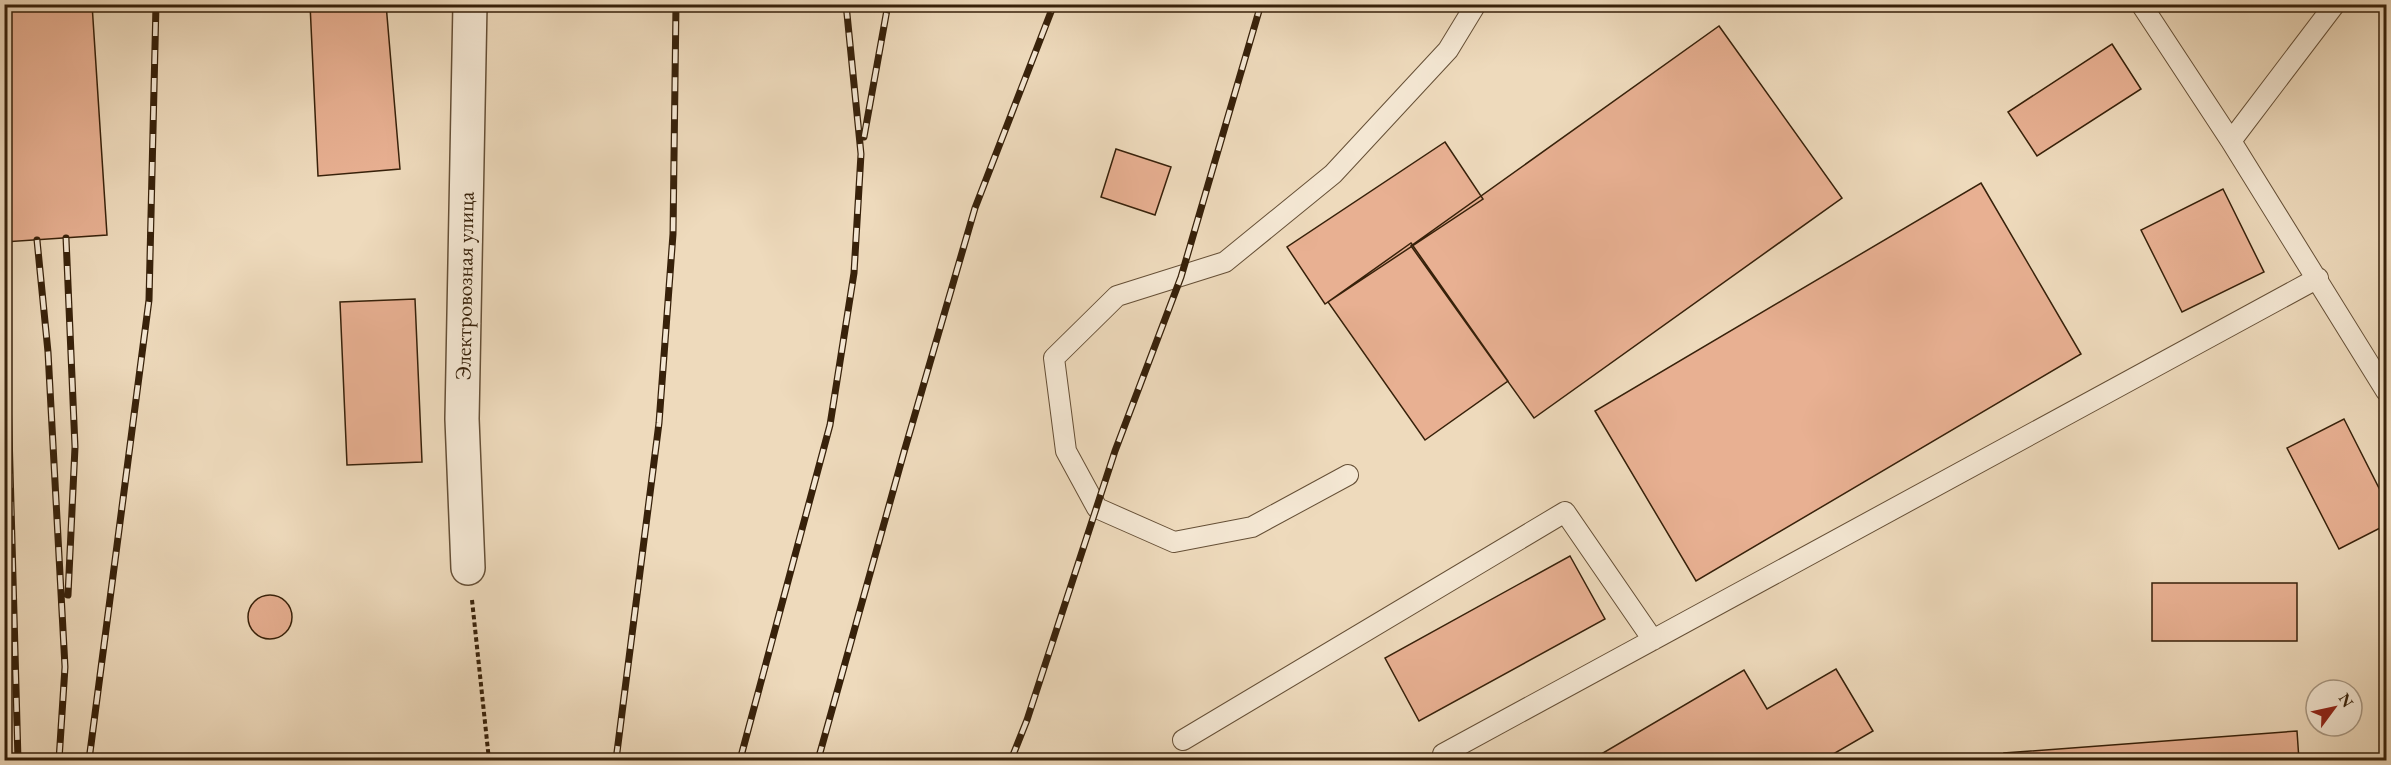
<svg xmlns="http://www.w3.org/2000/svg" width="2391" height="765" viewBox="0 0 2391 765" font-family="'EB Garamond',serif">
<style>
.building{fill:#e8b092;stroke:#37210a;stroke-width:1.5}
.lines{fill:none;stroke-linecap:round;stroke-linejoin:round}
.service-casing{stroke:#654f36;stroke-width:22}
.minor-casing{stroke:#654f36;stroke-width:36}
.path{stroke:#37210a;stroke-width:4;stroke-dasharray:4.5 3;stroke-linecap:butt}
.service{stroke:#f4e7d3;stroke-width:20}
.minor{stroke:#f4e7d3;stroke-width:33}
.rail-casing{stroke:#37210a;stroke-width:7}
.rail{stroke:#f4e7d3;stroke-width:4.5;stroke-dasharray:14;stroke-linecap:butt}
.labels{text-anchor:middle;stroke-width:5;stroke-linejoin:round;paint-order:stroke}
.street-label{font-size:22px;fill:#37210a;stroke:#f4e7d3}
</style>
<rect width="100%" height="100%" fill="#eedabc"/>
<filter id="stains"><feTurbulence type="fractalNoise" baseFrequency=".00333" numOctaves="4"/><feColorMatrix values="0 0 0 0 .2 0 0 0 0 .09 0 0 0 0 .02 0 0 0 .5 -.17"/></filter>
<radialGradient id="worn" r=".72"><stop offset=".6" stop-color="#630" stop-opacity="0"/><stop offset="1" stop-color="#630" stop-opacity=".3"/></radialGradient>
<path class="building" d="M4,4H92L107,235L4,242Z
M310,4H386L400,169L318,176Z
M1719,26L1842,198L1534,418L1411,246Z
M2112,44L2141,89L2037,156L2008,112Z
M1445,142L1483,199L1325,304L1287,247Z
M1116,149L1171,167L1155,215L1101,197Z
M1981,183L2081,354L1696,581L1595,411Z
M2223,189L2264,272L2182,312L2141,230Z
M1411,243L1508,381L1425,440L1328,302Z
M415,299L422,462L347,465L340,302Z
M2344,419L2386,502V525L2339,549L2287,448Z
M1570,556L1605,619L1419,721L1385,658Z
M2152,583H2297V641H2152Z
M248 617a22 22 0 1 1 44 0a22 22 0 1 1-44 0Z
M1836,669L1873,731L1823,760H1591L1744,670L1767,709Z
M2297,731L2299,760H2005L2004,753Z"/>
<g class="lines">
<g class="service-casing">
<path id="service" d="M2141,4L2231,141L2386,391
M2231,141L2335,4
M1348,475L1252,527L1174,542L1097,508L1066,451L1054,358L1117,296L1225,262L1333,174L1448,50L1476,4
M1183,740L1565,512L1653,640
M1443,754L2318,278"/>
</g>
<g class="minor-casing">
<path id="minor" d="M468,568L462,419L470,4"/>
</g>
<path class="path" d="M472,600L489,760"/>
<use href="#service" class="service"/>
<use href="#minor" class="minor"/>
<g class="rail-casing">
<path id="rail" d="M864,137L888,4
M66,238L75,447L68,595
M37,240L48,352L65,667L59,760
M4,250L18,760
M89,760L149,300L156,4
M616,760L659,423L673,234L676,4
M740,760L830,425L854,273L861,154L846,4
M818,760L904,452L975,208L1054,4
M1011,760L1027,720L1115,451L1181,277L1261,4"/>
</g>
<use href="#rail" class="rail"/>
</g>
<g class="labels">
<g class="street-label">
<text transform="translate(464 286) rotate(-89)" y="8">Электровозная улица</text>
</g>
</g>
<rect width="2391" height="765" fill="none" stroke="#eedabc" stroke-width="24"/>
<rect x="6" y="6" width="2379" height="753" fill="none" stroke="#37210a" stroke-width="3"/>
<rect x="12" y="12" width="2367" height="741" fill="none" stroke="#37210a" stroke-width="1.5"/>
<g transform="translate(2334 708) rotate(57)"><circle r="28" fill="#f4e7d3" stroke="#a89883" stroke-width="1.5"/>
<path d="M0-4.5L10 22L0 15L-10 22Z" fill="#8f2418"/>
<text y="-9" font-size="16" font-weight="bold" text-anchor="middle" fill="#37210a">N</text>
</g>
<rect width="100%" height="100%" filter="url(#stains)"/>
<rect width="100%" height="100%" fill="url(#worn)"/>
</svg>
